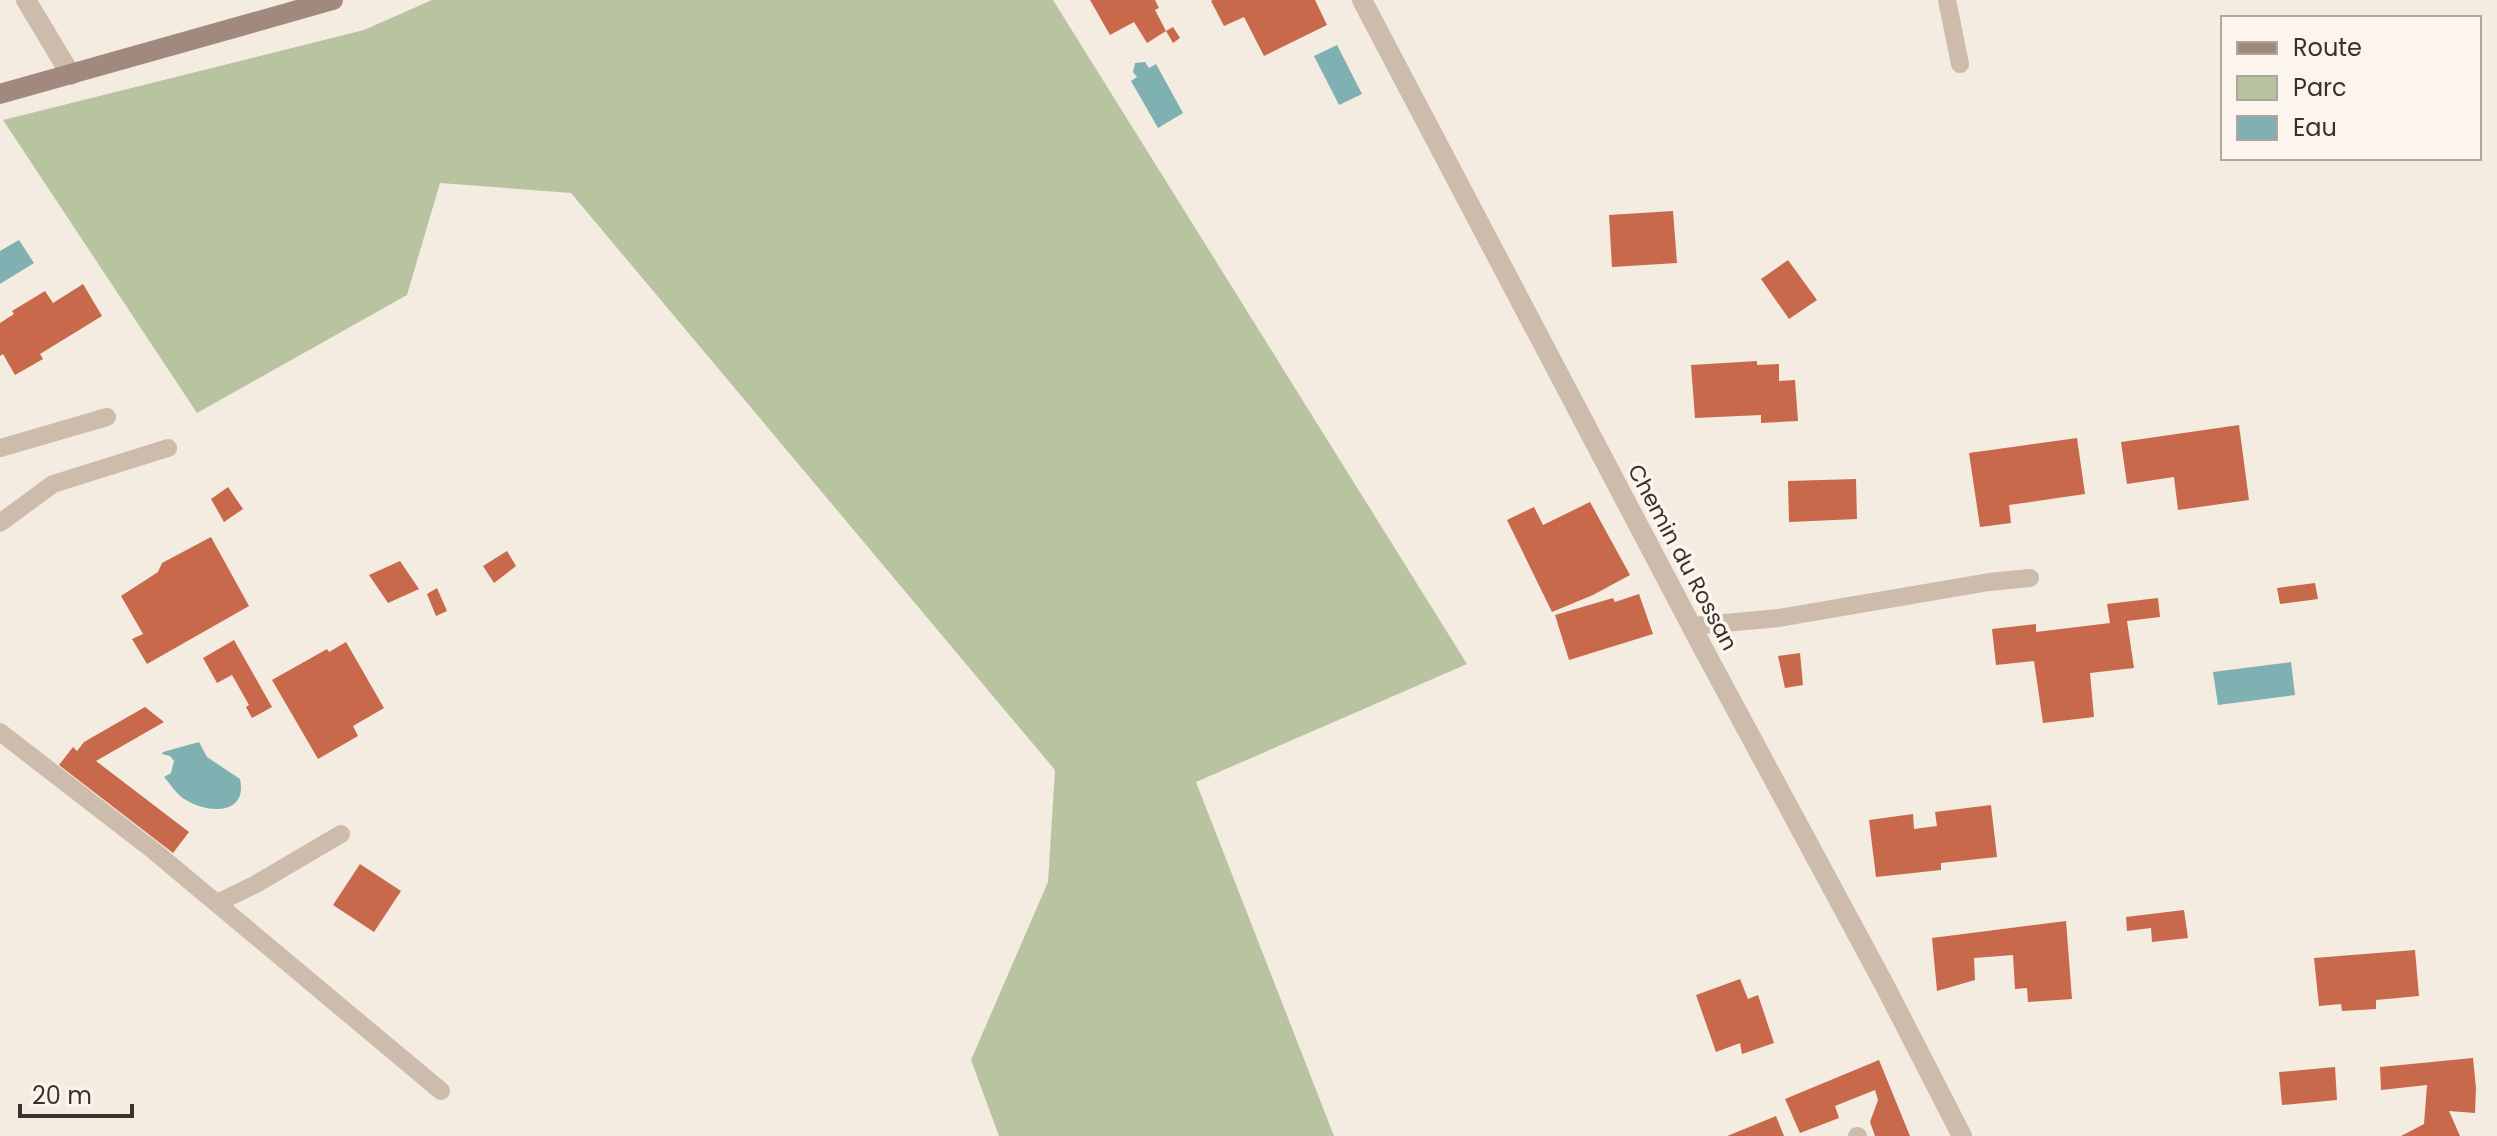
<svg xmlns="http://www.w3.org/2000/svg" width="2497" height="1136" viewBox="0 0 2497 1136" font-family="Poppins,sans-serif">
<style>
.green{fill:#b8c4a0}
.water{fill:#7fb0b2}
.building{fill:#c8694b}
.lines{fill:none;stroke-linecap:round;stroke-linejoin:round}
.service{stroke:#cdbbac;stroke-width:18}
.minor{stroke:#cdbbac;stroke-width:20}
.secondary{stroke:#a18a7d;stroke-width:20}
.labels{text-anchor:middle;stroke-width:7;stroke-linejoin:round;paint-order:stroke}
.street-label{font-size:22px;fill:#3b302b;stroke:#fbf5ee}
</style>
<rect width="100%" height="100%" fill="#f4ebe1"/>
<path class="green" d="M432,0H1053L1467,664L1196,782L1334,1136H999L971,1060L1048,882L1055,770L571,193L440,183L407,295L197,413L3,120L364,30Z"/>
<path class="water" d="M1337,45L1362,94L1339,105L1314,56Z
M1145,62L1149,68L1156,64L1183,113L1158,128L1131,81L1137,77L1133,72L1135,63Z
M19,240L34,263L0,284V251Z
M2291,662L2295,695L2218,705L2213,672Z
M199,742L207,757L240,779C248,815 208,814 186,800C177,795 171,785 164,777L171,773L174,761L170,756L162,754L163,752Z"/>
<path class="building" d="M1090,0H1155L1159,8L1155,10L1166,31L1147,43L1134,22L1110,35Z
M1213,0H1315L1327,25L1264,56L1244,17L1224,26L1211,1Z
M1173,27L1180,38L1173,43L1166,31Z
M1673,211L1677,263L1612,267L1609,215Z
M1788,260L1817,300L1789,319L1761,279Z
M83,284L102,316L40,354L43,359L15,375L3,354L0,356V323L14,314L12,311L45,291L53,303Z
M1757,361V365L1779,364V381L1795,380L1798,421L1761,423V415L1695,418L1691,365Z
M2239,425L2249,500L2178,510L2174,477L2127,484L2121,442Z
M2077,438L2085,494L2009,505L2011,523L1980,527L1969,453Z
M1856,479L1857,519L1789,522L1788,481Z
M228,487L243,509L224,522L211,499Z
M1590,502L1630,575L1593,595L1552,612L1507,520L1534,507L1543,525Z
M211,537L249,606L147,664L132,639L143,634L121,596L158,572L162,563Z
M507,551L516,566L494,583L483,566Z
M400,561L419,589L388,603L369,575Z
M2315,583L2318,599L2280,604L2277,588Z
M437,588L447,611L436,616L427,594Z
M1639,594L1653,634L1569,660L1555,615L1613,598L1615,602Z
M2158,598L2160,617L2127,621L2134,668L2090,673L2094,717L2043,723L2034,661L1996,665L1992,629L2036,624V632L2110,623L2107,604Z
M234,640L272,707L252,718L246,707L249,705L232,675L217,683L203,658Z
M346,642L384,708L353,726L358,736L318,759L272,680L327,649L329,652Z
M1800,653L1803,685L1785,688L1778,656Z
M145,707L164,722L96,761L189,832L173,853L59,765L73,747L77,751L84,742Z
M1991,805L1997,857L1941,863V870L1876,877L1869,820L1913,814L1914,829L1937,826L1935,812Z
M360,864L401,891L374,932L333,905Z
M2184,910L2188,938L2152,942L2151,928L2127,931L2126,917Z
M2066,921L2072,999L2028,1002L2027,988L2015,989L2013,955L1974,958L1975,980L1937,991L1932,938Z
M2415,950L2419,996L2376,1000V1009L2342,1011L2341,1004L2319,1006L2314,958Z
M1740,979L1748,999L1758,995L1774,1043L1742,1054L1740,1043L1716,1052L1696,995Z
M2473,1058L2476,1088L2475,1113L2449,1111L2460,1136H2401L2424,1124L2427,1085L2381,1090L2380,1067Z
M1879,1060L1910,1136H1875L1870,1122L1878,1100L1875,1090L1835,1106L1839,1118L1800,1133L1785,1099Z
M2335,1067L2337,1100L2282,1105L2279,1072Z
M1776,1116L1784,1136H1727L1737,1132Z"/>
<g class="lines">
<path class="service" d="M1947,0L1960,64
M0,448L107,417
M0,523L53,484L168,448
M1692,626L1779,618L1989,582L2030,578
M0,732L154,851L441,1091
M217,903L256,884L341,834
M1857,1136H1858"/>
<path class="minor" d="M26,0L71,75
M1362,0L1704,650L1885,986L1962,1136"/>
<path class="secondary" d="M0,94L333,0"/>
</g>
<g class="labels">
<g class="street-label">
<text transform="translate(1683 557) rotate(62)" y="8">Chemin du Rossan</text>
</g>
</g>
<rect x="2221" y="16" width="260" height="144" fill="#fbf5ee" stroke="#aea6a0" stroke-width="2"/>
<rect x="2237" y="42" width="40" height="12" fill="#a18a7d" stroke="#aea6a0" stroke-width="2"/>
<text x="2293" y="56" font-size="24" fill="#3b302b">Route</text>
<rect x="2237" y="76" width="40" height="24" fill="#b8c4a0" stroke="#aea6a0" stroke-width="2"/>
<text x="2293" y="96" font-size="24" fill="#3b302b">Parc</text>
<rect x="2237" y="116" width="40" height="24" fill="#7fb0b2" stroke="#aea6a0" stroke-width="2"/>
<text x="2293" y="136" font-size="24" fill="#3b302b">Eau</text>
<path d="M20 1104v12h112v-12" fill="none" stroke="#3b302b" stroke-width="4"/>
<text x="32" y="1104" font-size="24" fill="#3b302b" stroke="#fbf5ee" stroke-width="6" paint-order="stroke">20 m</text>
</svg>
